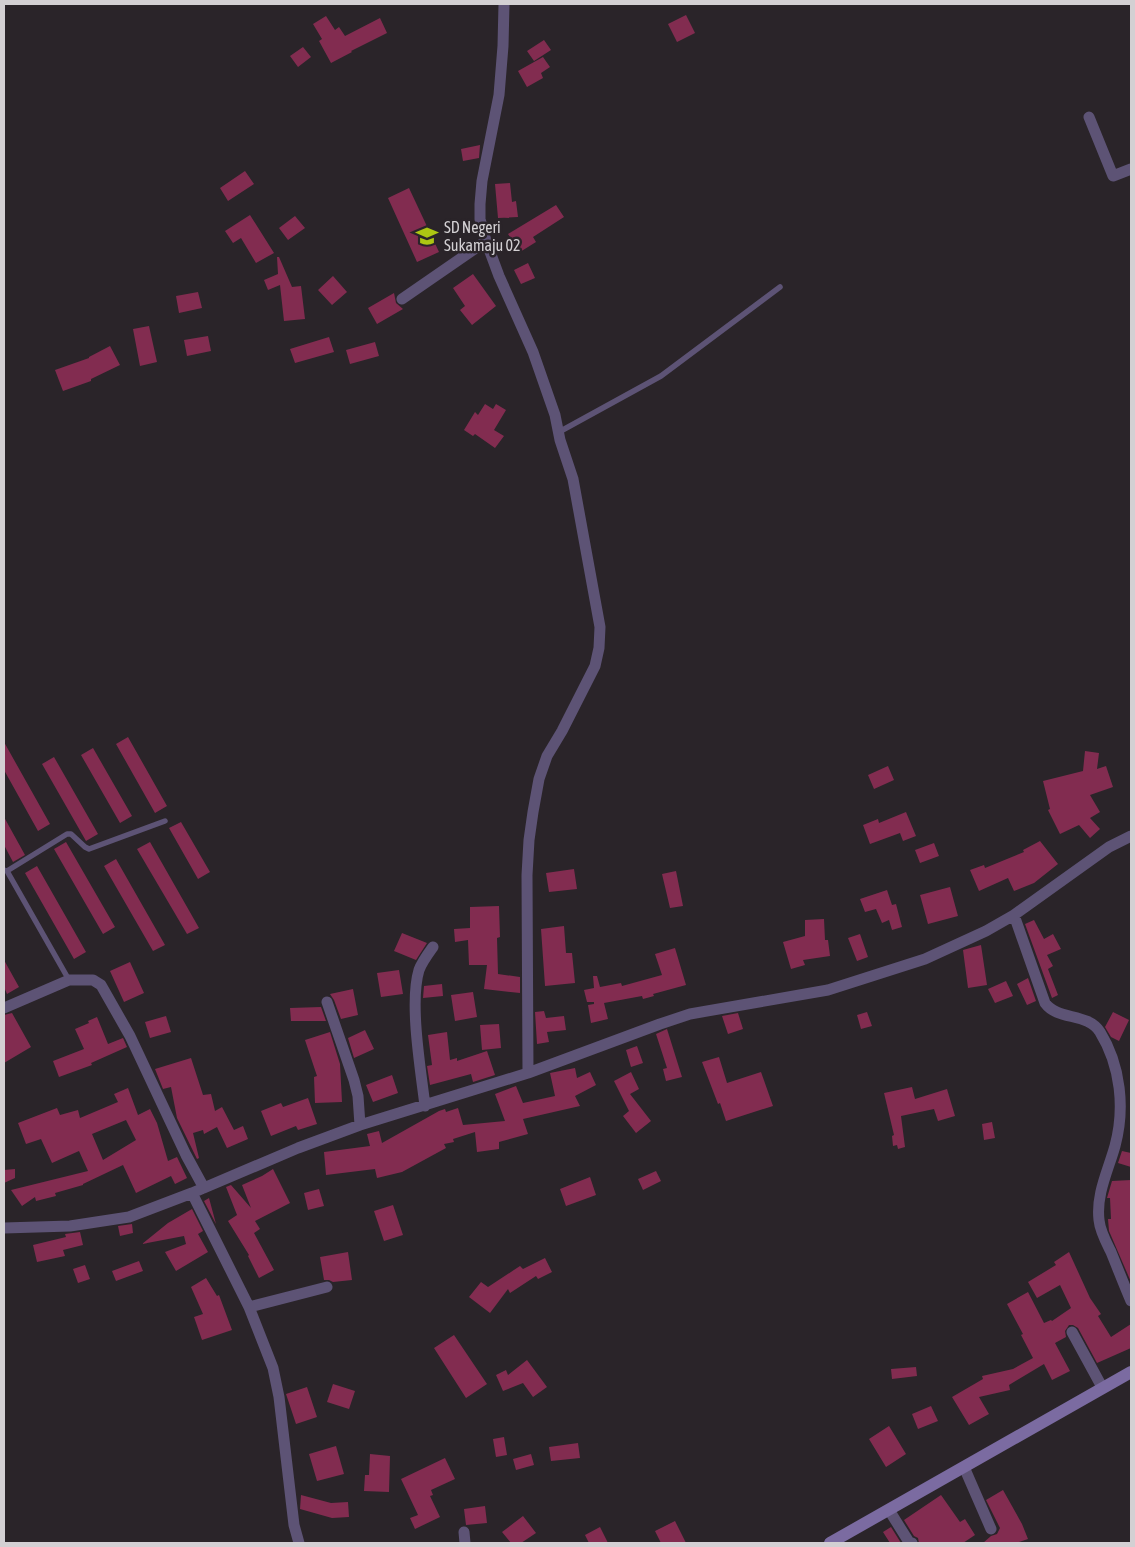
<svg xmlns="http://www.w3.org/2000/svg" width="1135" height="1547" viewBox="0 0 1135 1547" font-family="'Asap Condensed',sans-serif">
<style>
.building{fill:#822c50;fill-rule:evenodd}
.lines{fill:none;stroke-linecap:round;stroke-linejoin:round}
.service{stroke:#5d5375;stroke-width:5.5}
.minor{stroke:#5d5375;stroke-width:11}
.secondary{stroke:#7b6ba1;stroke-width:12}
.labels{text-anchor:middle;stroke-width:5;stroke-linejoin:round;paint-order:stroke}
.poi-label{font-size:16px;fill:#d3d0d3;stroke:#2a2429;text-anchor:start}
</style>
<rect width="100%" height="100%" fill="#2a2429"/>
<path class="building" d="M686,15L695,33L677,42L668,24Z
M326,16L335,30L339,27L345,36L380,18L387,33L351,51L352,52L331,63L319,41L322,39L313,24Z
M544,40L551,50L534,61L527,51Z
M303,47L311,57L298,67L290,56Z
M543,57L550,67L541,73L543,78L527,87L518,71Z
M480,145L479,158L463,161L461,149Z
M245,171L254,184L228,201L220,188Z
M510,183L512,202L516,201L518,217L498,218L495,184Z
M409,188L439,252L417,262L388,198Z
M556,205L564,217L533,237L536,242L520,252L508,234Z
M250,215L274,253L256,263L241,238L233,243L225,231Z
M295,216L305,228L288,240L279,228Z
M277,257H279L292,287L301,286L305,319L284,321L280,285L268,290L264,280L278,274Z
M528,263L535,278L521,284L514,270Z
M473,274L496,306L472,325L460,310L465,306L453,288Z
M333,276L347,292L332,305L318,290Z
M198,292L202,308L179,313L176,296Z
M394,293L396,303L403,309L377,324L368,308Z
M149,326L157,362L140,366L133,329Z
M208,336L211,351L187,356L184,340Z
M329,337L334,352L295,363L290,349Z
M375,342L379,356L350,364L346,350Z
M110,346L120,365L91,379V381L63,391L55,370L89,358V357Z
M485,404L493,409L496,404L506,410L494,430L504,436L495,448L475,434L473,436L464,430L475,412L478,415Z
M128,737L167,806L155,813L116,744Z
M4,742L50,824L38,831L4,770Z
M93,748L132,816L120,823L81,755Z
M1085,751L1099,753L1097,769L1106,766L1113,787L1090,795L1100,812L1090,818L1100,829L1090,838L1079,825L1060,834L1048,810L1050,809L1043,781L1083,771Z
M54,757L98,834L86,841L42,764Z
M888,766L894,780L874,789L868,775Z
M906,812L916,836L903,841L900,833L870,844L863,825L878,819L879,823Z
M4,817L25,855L13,862L4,845Z
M181,822L210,872L198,879L169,828Z
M1040,841L1058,864L1034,883L1014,891L1008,878L979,891L970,870L984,865L985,868L1024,852L1023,850Z
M66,842L115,927L103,934L54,849Z
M150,842L199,928L187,934L137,849Z
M934,843L939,856L920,863L915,850Z
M116,859L165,945L153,951L104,866Z
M37,866L86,952L74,959L25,873Z
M574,869L577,889L549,892L546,873Z
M676,871L683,906L670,908L662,874Z
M950,887L958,916L928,924L920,895Z
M887,890L892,905L896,904L902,927L892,930L889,920L882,923L876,909L865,912L860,899Z
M499,906L500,937L497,938L498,974L520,977V993L484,989L487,965H469L468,940L455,942L454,929L470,928V907Z
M824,919L825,940H828L830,956L803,960L805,965L791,969L783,942L805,936V920Z
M1034,920L1044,939L1053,934L1061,949L1047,955L1053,966L1048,969L1058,995L1052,998L1025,924Z
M564,926L566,953H572L575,983L545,986L541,929Z
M402,933L427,943L416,960L394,951Z
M860,934L868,957L857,961L848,938Z
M981,945L987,985L968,988L963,950Z
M675,948L686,985L653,994L654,996L643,999L642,996L604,1003L608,1019L591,1023L588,1005L594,1004V1002H587L584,990L594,988L593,976H597L600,987L621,983L622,986L662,975L655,954Z
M4,960L19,987L7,994L4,987Z
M130,962L144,993L124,1002L110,971Z
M399,970L403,994L381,997L377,973Z
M1028,978L1036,1001L1027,1005L1017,984Z
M1006,981L1013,996L995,1003L988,989Z
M442,984L443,996L423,998L424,986Z
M353,989L358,1015L341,1019L334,1000L330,994Z
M473,992L477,1017L455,1021L451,995Z
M321,1007L326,1021H291L290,1008Z
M544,1011L546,1018L564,1016L566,1030L547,1032L549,1042L537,1044L535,1012Z
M867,1012L872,1026L861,1029L857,1015Z
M1113,1012L1129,1020L1119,1041L1111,1037L1105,1027Z
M12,1013L31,1047L4,1063V1015Z
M738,1013L743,1029L728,1034L722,1016Z
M166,1016L171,1032L150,1038L145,1022Z
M97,1017L108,1044L123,1038L127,1047L91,1063L92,1065L59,1077L53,1061L84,1049L75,1029L89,1023L88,1021Z
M499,1024L501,1048L482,1050L480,1025Z
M667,1029L682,1077L666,1081L663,1069L667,1068L656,1034Z
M365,1030L374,1049L354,1058L348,1038Z
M330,1032L340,1064L342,1102L315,1103L314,1077L317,1076L305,1040Z
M447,1032L450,1060L457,1058V1061L487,1051L495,1075L473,1082L471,1074L430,1085L427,1066L432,1065L428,1035Z
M637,1046L643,1063L631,1067L626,1050Z
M719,1057L727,1083L761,1072L773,1106L726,1121L720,1103L718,1104L702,1062Z
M191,1058L203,1095L211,1094L215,1111L222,1107L234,1130L243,1126L248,1139L227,1148L217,1127L204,1134L203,1130L193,1133L199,1158L197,1159L177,1118L171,1087L163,1089L155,1069Z
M575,1068L577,1078L590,1072L596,1085L575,1096L580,1106L523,1119L528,1134L499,1142V1149L477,1152L475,1132L453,1139L454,1142L444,1144L446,1148L402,1172L377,1178L375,1169L326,1175L324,1152L370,1146L367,1134L379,1131L382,1143L439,1111L445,1109L446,1112L458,1108L463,1125L505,1121L495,1094L516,1086L523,1103L555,1096L550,1073Z
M631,1072L639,1089L630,1094L651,1121L636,1133L623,1116L629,1111L614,1081Z
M392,1075L398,1093L373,1102L366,1085Z
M912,1087L915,1099L947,1089L955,1116L938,1121L934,1109L901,1116L905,1147L898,1149L897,1145L893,1146L892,1136L894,1135L884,1093Z
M128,1088L138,1115L150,1109L157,1123L168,1161L177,1157L187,1178L175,1184L171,1176L136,1193L123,1165L83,1184V1185L55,1193L56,1196L36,1201L35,1197L22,1206L11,1190L88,1171L79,1151L52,1163L41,1139L26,1144L18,1123L57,1108L60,1115L78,1110L80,1118L118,1102L114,1094ZM126,1120L136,1140L103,1160L92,1134Z
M308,1098L317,1124L298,1130L296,1126L271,1136L261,1111L281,1103L283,1107Z
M992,1122L995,1138L984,1140L982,1124Z
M1122,1151L1131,1153V1167L1118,1163Z
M15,1169V1178L4,1183V1170Z
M273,1169L290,1203L255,1221L260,1229L254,1233L274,1270L259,1278L248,1256L249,1255L228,1221L237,1215L226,1187L231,1185L251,1208L242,1185L262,1176Z
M656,1171L661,1181L643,1190L638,1179Z
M590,1177L596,1195L566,1206L560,1189Z
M1131,1180V1282L1109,1231L1108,1219H1111L1110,1198H1107L1112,1181Z
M319,1189L324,1206L308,1210L304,1193Z
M209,1198L216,1224L204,1201Z
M393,1205L403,1235L384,1241L374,1211Z
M192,1209L203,1231L198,1234L208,1252L176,1271L165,1252L186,1244L184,1236L142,1244L168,1223Z
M132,1224L133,1233L120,1236L118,1226Z
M80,1232L83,1245L63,1250L65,1256L37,1262L33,1245L66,1237L65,1234Z
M348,1252L352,1280L333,1282L329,1280H324L320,1257Z
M1069,1252L1090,1298L1101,1314L1098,1316L1111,1337L1131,1324V1348L1097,1363L1078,1328L1073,1325H1069L1065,1331L1066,1337L1055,1343L1070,1371L1052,1380L1044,1364L1009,1385L1010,1390L979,1397L989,1414L969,1425L952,1397L983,1379L982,1376L1013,1369L1033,1358L1021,1335L1023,1334L1007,1304L1028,1292L1044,1323L1051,1320L1052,1321L1071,1308L1060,1285L1037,1298L1028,1282L1056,1265L1054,1262Z
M545,1258L552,1272L538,1279L536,1276L510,1293L508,1289L490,1313L469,1297L481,1282L488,1287L520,1266L523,1269Z
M139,1261L143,1271L116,1281L112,1271Z
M85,1265L90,1279L78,1283L73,1269Z
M206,1278L217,1296L219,1295L232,1330L202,1340L194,1317L203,1314L191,1287Z
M454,1335L487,1384L466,1398L434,1348Z
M527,1360L547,1387L533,1397L523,1383L503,1391L496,1375L506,1370L508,1375Z
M916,1367L917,1376L892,1379L891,1369Z
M333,1384L355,1391L349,1409L327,1402Z
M307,1387L317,1417L296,1424L286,1394Z
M931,1406L938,1421L918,1429L912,1414Z
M889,1426L906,1454L886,1467L869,1439Z
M504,1437L507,1455L496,1457L493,1439Z
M578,1443L580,1458L551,1461L549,1447Z
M336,1446L344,1474L317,1481L309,1454Z
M370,1454L390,1456L389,1492L364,1491L365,1475H369Z
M531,1454L534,1465L516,1470L513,1459Z
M445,1458L455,1479L431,1490L433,1495L430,1496L440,1517L415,1529L410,1518L418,1515L401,1479Z
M1003,1490L1022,1524L1028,1539L1016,1543H983L991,1536L997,1534L1000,1528L986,1500Z
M301,1495L331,1503L348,1502L349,1517L332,1518L300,1509Z
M941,1495L960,1522L965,1519L975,1535L963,1543H919L918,1538L914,1536L904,1520Z
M485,1506L487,1523L466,1525L464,1509Z
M523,1516L536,1533L521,1543H511L502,1532Z
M675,1521L686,1543H661L655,1531Z
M600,1527L608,1543H589L585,1535Z
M891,1527L901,1543H890L883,1532Z"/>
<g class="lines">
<path class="service" d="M559,432L661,376L780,287
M4,870L7,871L67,834H71L85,847L89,849L165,821
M7,871L69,980"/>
<path class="minor" d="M504,4L503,46L499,95L482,181L480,204V219L486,241L499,276L533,352L555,415L560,440L573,479L600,627L599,648L595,666L562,731L547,756L539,779L533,812L529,840L527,875L528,1073
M1089,117L1113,176L1131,169
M402,299L486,241
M1014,915L1045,1003C1058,1021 1087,1012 1100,1032C1121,1066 1125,1109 1115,1146C1108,1171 1096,1194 1099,1220C1100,1231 1106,1242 1111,1252C1118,1269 1124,1285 1131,1301
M327,1002L354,1080L358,1096L360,1125
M4,1008L69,980H93L101,985L130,1036L186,1155L204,1188
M425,1106C421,1071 409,1003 419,970C422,962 428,954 433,947
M192,1193L249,1307L273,1368L279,1397L294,1525L299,1543
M4,1228L70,1226L129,1217L192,1193L298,1148L360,1125L528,1073L660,1024L690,1014L828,990L925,959L986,931L1014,915L1109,847L1131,836
M249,1307L327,1287
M1072,1332L1102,1387
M964,1467L991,1529
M889,1510L909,1542L912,1543
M464,1532L465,1543"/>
<path class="secondary" d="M830,1543L1131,1372"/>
</g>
<defs>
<g id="school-bare" transform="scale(1.725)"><path d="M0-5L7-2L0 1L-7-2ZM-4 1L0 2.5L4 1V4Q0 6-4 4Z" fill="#acc613" stroke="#2a2429" stroke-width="2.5" paint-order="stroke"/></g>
</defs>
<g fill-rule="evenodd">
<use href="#school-bare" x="427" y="236"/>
</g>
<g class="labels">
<g class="poi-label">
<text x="444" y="233">SD Negeri<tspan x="444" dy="18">Sukamaju 02</tspan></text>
</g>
</g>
<rect width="1135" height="1547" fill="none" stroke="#d3d0d3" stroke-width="10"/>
</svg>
